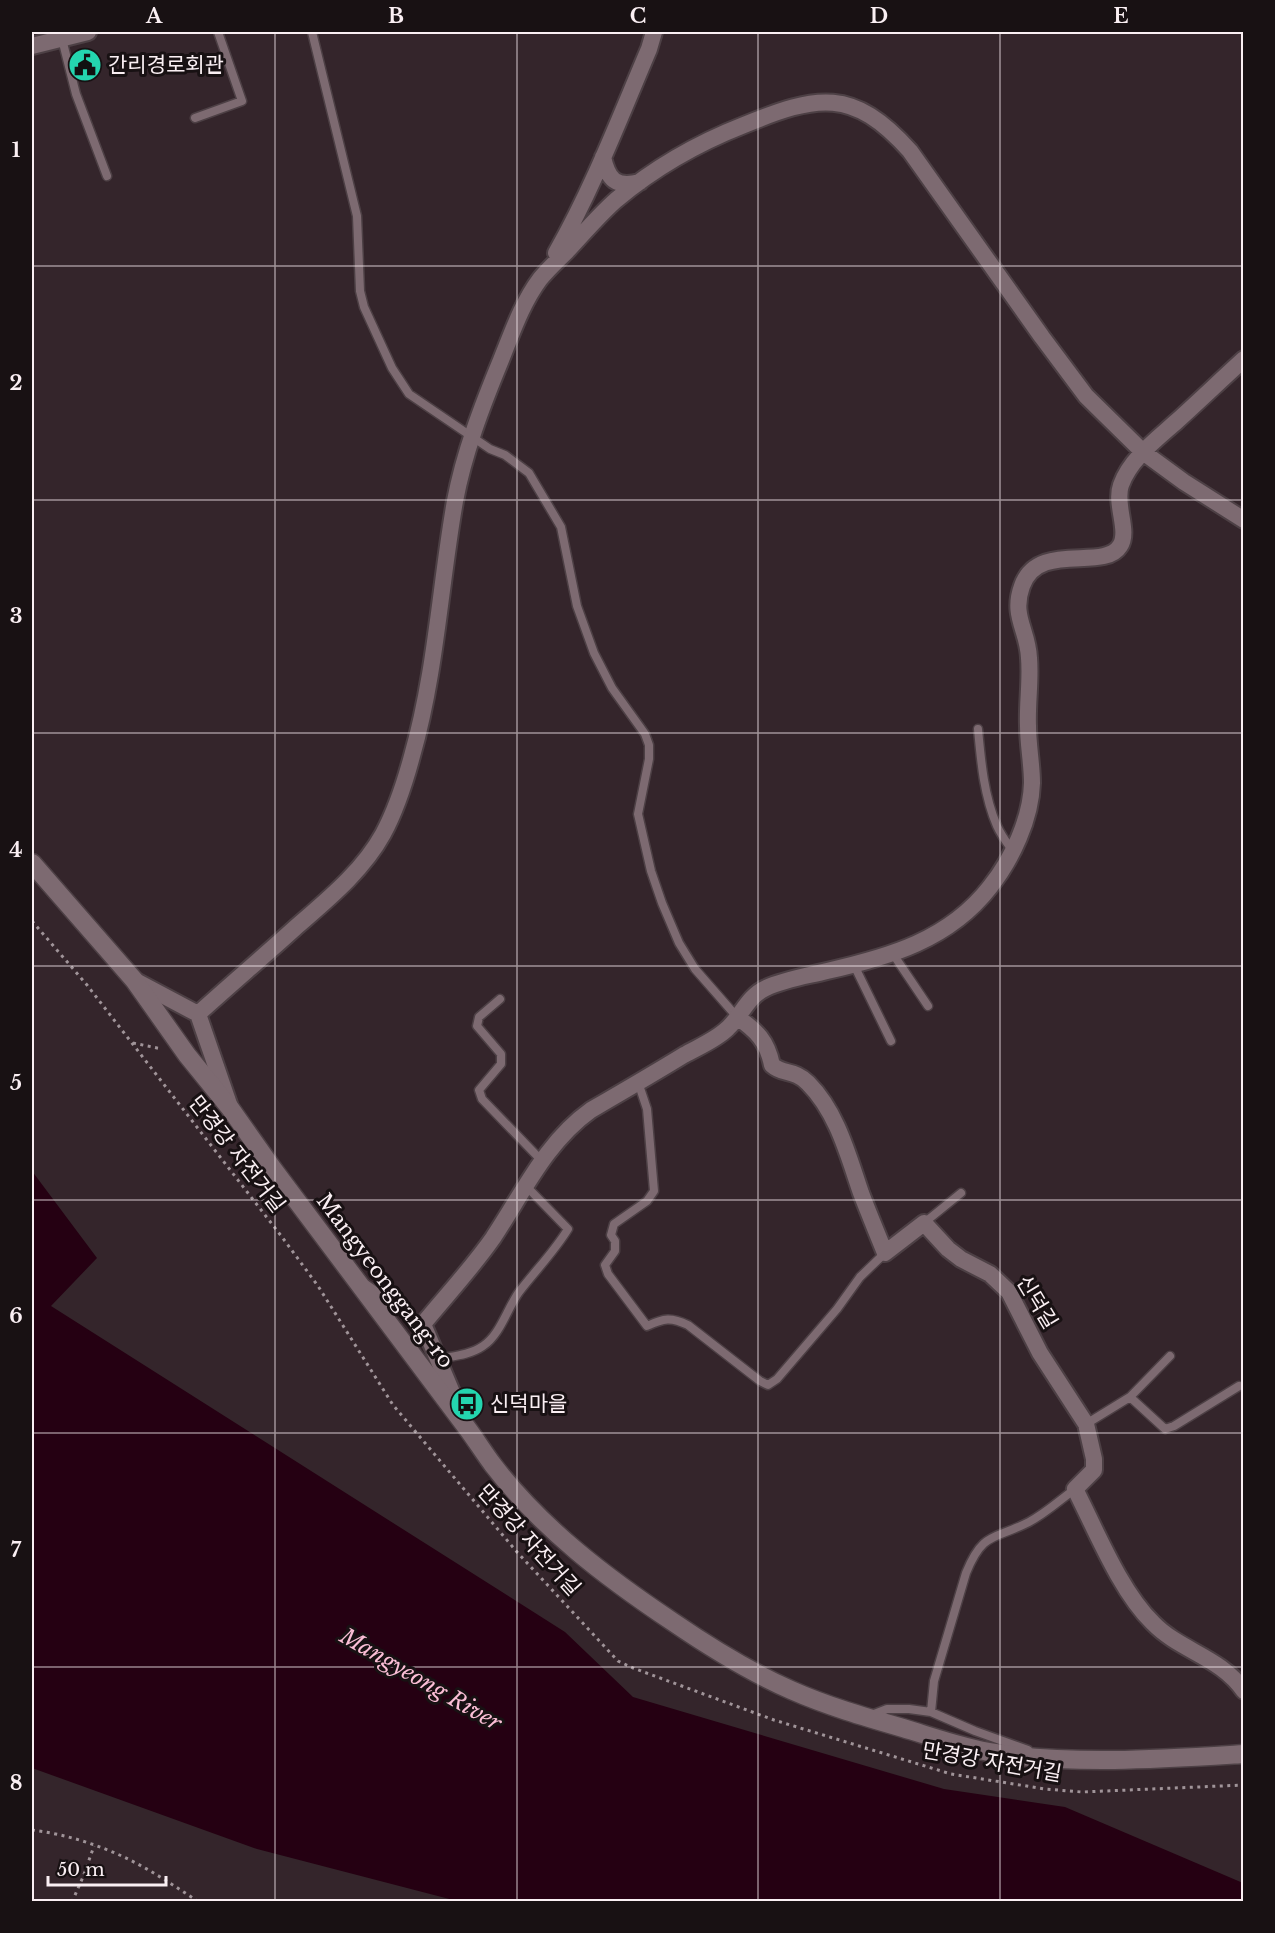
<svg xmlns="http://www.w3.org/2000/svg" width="1275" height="1933" viewBox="0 0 1275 1933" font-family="'Libre Baskerville','Noto Sans KR',serif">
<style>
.water{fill:#250012}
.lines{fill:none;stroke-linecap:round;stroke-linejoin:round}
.lane-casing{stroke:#4d4045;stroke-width:11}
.street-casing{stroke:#4d4045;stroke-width:20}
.secondary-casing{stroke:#4d4045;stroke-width:21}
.path{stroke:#a09499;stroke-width:3;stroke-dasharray:3 4.5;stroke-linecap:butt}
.lane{stroke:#7d6a71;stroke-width:8}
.street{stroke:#7d6a71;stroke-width:16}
.secondary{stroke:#7d6a71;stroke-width:18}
.grid{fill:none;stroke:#faeff3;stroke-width:1.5;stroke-opacity:0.55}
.labels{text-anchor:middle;stroke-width:6;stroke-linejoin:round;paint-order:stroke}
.poi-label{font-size:21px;fill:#faeff3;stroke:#181113;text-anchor:start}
.street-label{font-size:21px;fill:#faeff3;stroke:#181113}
.water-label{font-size:22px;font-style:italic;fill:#fbbed6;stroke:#181113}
.neatline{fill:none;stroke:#faeff3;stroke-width:2}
.grid-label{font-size:20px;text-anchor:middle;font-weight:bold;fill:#faeff3}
</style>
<rect width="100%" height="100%" fill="#34252b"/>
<path class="water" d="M32,1171L97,1258L51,1306L565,1632L633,1697L944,1789L1065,1807L1243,1883V1901H457L257,1849L32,1768Z"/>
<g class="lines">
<g class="lane-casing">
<path id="lane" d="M312,32L357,216L360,291L364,307L392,368L409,394L490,449L505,455L529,473L561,527L577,606L594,653L612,688L645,734L649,745V759L638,814L651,871L662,903L679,943L695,969L737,1017
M62,39L76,94L107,176
M195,118L242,101L218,32
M978,729C981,762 984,796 997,826C1001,835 1007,843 1012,850
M893,954L928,1006
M854,965L891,1041
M500,999L479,1017L477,1026L501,1054V1064L479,1090L482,1099L542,1161
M638,1082L647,1109L654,1191L647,1201L614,1224L611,1235L615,1241V1251L605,1265L608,1274L647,1326C664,1318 671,1317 688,1325L760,1381L768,1385L777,1379L837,1309L860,1277L885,1253
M924,1223L961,1193
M367,1285L423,1324
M438,1359C453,1356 470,1355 483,1346C500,1335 507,1309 519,1292C535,1271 554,1252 568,1229L526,1186
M1130,1397L1165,1429L1174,1426L1239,1386
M1086,1424L1130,1397L1170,1356
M931,1712L934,1681L966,1573C983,1531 994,1540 1029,1522C1046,1513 1060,1500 1075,1489
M869,1716L887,1709H909L931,1712L975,1731L1028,1750"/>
</g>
<g class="street-casing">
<path id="street" d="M32,46L88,32
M603,157C608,180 616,188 640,182
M556,253C593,188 620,117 649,49L654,32
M134,980L198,1014L229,1104
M198,1014C230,985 263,957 295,928C327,900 362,872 383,834C396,810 405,782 412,756C436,672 440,586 455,501C464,453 482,406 501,360C512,333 522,303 540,279C548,269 558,260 567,251C583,234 598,216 616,200C653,169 698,143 744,125C817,95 853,87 910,151L1042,337L1086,396L1143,452L1184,482L1244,520
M737,1017C757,1031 767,1041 772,1065C783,1075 794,1069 808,1083C837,1112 848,1155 861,1193C869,1214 877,1233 885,1253L924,1223L948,1249L961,1259L990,1274L1009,1292L1040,1353L1086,1424L1094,1459V1470L1075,1489C1096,1530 1120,1591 1153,1623C1180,1651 1221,1657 1244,1691
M462,1416L423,1324C446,1296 472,1268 493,1238C523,1193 546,1142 591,1110C622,1092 653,1074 684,1055C698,1047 716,1040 728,1028C742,1015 748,996 766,988C785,979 807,976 827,971C889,957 949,940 990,887C1012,859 1031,819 1032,783C1032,764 1028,745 1028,726C1027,703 1031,680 1029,658C1028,630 1011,616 1022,586C1038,540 1104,572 1120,546C1130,531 1114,504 1121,485C1130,459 1157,439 1177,421C1199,401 1221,380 1244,359"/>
</g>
<g class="secondary-casing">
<path id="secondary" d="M32,863L134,980L187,1055L230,1108L273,1169L467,1428C476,1440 484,1453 493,1465C542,1529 607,1578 673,1622C711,1648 750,1672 791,1690C827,1706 865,1717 903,1728C933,1737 963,1748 995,1753C1076,1765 1162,1759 1244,1754"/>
</g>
<path class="path" d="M32,921L87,985L282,1237L318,1286L393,1405L517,1552L618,1661L633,1668L774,1720L951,1774L1045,1789L1082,1792L1244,1785
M133,1043L162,1049
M32,1830C65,1834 100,1845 130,1860C154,1872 176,1887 199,1902
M72,1902L83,1877L94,1846"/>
<use href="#lane" class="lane"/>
<use href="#street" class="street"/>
<use href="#secondary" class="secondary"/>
</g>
<path class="grid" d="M275,32V1902M517,32V1902M758,32V1902M1000,32V1902M32,266H1244M32,500H1244M32,733H1244M32,966H1244M32,1200H1244M32,1433H1244M32,1667H1244"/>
<defs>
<g id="civic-disc" transform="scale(1.725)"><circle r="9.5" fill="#24d5af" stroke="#181113"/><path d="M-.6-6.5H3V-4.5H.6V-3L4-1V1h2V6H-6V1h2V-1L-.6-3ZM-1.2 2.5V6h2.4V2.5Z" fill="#111"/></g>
<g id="bus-disc" transform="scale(1.725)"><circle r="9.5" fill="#24d5af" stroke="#181113"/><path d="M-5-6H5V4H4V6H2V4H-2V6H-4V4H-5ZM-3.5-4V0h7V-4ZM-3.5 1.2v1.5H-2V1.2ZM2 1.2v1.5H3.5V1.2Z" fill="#111"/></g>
</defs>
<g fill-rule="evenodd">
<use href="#civic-disc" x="85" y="65"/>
<use href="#bus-disc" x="467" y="1404"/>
</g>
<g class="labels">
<g class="poi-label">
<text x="108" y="72">간리경로회관</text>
<text x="490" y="1411">신덕마을</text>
</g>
<g class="street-label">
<text transform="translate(237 1154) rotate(52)" y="7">만경강 자전거길</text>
<text transform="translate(385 1281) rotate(53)" y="7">Mangyeonggang-ro</text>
<text transform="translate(1037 1302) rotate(59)" y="7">신덕길</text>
<text transform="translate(529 1540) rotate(48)" y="7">만경강 자전거길</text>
<text transform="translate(992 1762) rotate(10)" y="7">만경강 자전거길</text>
</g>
<g class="water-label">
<text transform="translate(421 1679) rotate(30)" y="8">Mangyeong River</text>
</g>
</g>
<rect width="1275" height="1933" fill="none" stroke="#181113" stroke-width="66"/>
<path d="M48 1876v9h118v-9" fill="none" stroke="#faeff3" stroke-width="3"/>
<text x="57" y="1876" font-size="18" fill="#faeff3" stroke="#181113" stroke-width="4.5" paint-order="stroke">50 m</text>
<rect x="33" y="33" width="1209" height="1867" class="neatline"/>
<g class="grid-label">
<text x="154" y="23">A</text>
<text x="396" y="23">B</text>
<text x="638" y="23">C</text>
<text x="879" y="23">D</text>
<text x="1121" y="23">E</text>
<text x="16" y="157">1</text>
<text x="16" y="390">2</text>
<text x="16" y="623">3</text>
<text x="16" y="857">4</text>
<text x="16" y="1090">5</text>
<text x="16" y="1323">6</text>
<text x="16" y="1557">7</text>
<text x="16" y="1790">8</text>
</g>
</svg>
